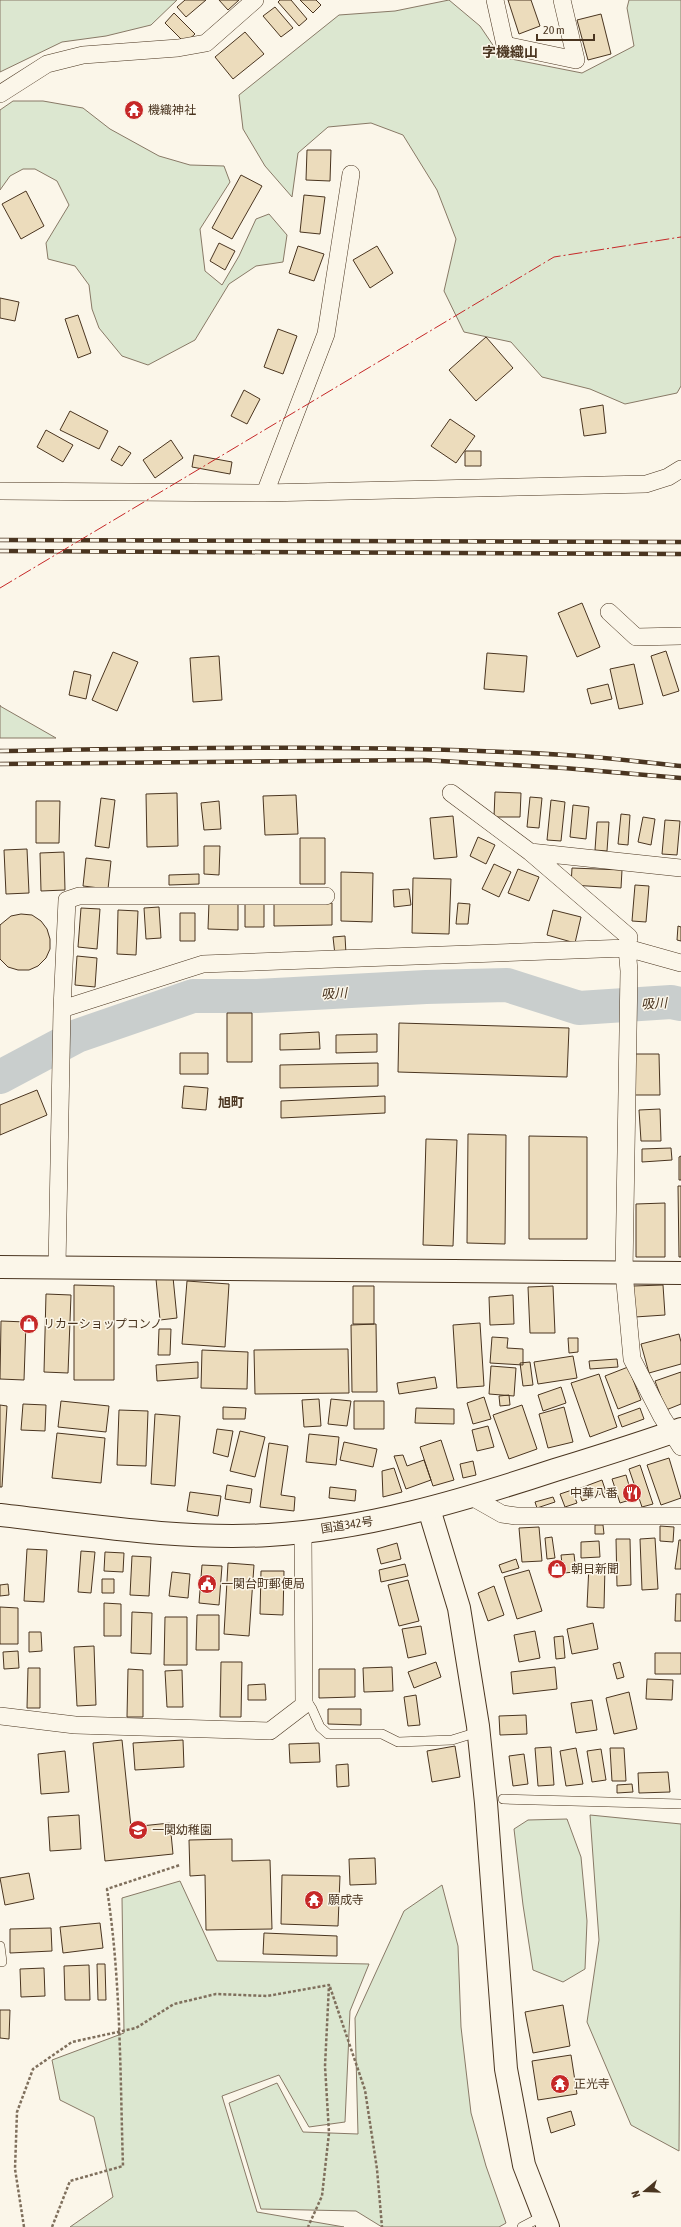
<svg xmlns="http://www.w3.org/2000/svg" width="681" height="2227" viewBox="0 0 681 2227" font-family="'Asap Condensed','Noto Sans JP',sans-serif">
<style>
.green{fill:#dce7d0;stroke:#887966}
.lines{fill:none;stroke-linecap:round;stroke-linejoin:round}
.river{stroke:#c9cecd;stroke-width:34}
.building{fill:#ecdcbc;stroke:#4a3520}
.service-casing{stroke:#4a3520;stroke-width:10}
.minor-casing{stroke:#4a3520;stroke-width:18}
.tertiary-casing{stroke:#4a3520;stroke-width:24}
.trunk-casing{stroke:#4a3520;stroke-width:24}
.path{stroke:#7f6f5c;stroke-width:2.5;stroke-dasharray:3 2;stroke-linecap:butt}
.service{stroke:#fbf6e9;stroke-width:9}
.minor{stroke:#fbf6e9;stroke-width:17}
.tertiary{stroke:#fbf6e9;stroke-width:22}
.trunk{stroke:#fbf6e9;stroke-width:22}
.rail-casing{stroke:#4a3520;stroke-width:4.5}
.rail{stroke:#fbf6e9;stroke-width:3;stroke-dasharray:9;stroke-linecap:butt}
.power{stroke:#c62828;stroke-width:1;stroke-dasharray:14 3 2 3;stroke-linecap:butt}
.labels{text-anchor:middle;stroke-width:3;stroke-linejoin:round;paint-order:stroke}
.poi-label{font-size:12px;fill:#4a3520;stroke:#fbf6e9;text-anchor:start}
.street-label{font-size:12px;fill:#4a3520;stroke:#fbf6e9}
.water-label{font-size:13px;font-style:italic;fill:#4a3520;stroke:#fbf6e9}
.neighbourhood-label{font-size:13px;font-weight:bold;fill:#4a3520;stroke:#fbf6e9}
.quarter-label{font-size:14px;font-weight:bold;fill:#4a3520;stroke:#fbf6e9}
</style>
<rect width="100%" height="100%" fill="#fbf6e9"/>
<path class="green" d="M0,0H177L151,25L106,36L62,42L0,72Z
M449,0L480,26L501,57L582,73L634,46L627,8L629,0H681V386L677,393L625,404L590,389L542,377L511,342L464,332L444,291L456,239L437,190L403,135L371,123L328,127L298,153L292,197L265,166L243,129L239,95L339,15L395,11Z
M13,101H43L83,108L110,129L159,156L190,165L224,166L230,182L200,229L205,271L222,285L239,256L256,219L269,214L287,235L283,262L256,266L229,284L195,340L148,365L122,356L99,328L92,309L89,285L75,266L48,259L46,243L69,205L57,181L35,169H23L10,176L0,190V110Z
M0,705V706L56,738H0Z
M590,1815L681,1824L679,2151L631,2125L587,2022L599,1940Z
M567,1819L581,1857L587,1921L585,1969L563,1982L533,1970L523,1905L514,1829L528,1820Z
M180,1881L217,1961L369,1964L350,2011L345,2122L309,2127L279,2075L222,2096L257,2212L344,2227H70L113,2197L94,2117L60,2100L52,2060L124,2033L122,1898Z
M442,1885L458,1946L461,2027L471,2113L486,2166L506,2223L499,2227H382L356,2211L261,2209L229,2103L277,2083L303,2132L358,2134L355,2018L404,1911Z"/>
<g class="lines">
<path class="river" d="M0,1077L77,1036L193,996H257L426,987L507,985L579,1008L671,1002L681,1004"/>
</g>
<path class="building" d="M185,0H206L186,17L177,7Z
M219,0H239L228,10Z
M280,0H291L307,19L299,26L278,2Z
M300,0H316L321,5L313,13Z
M508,0H531L540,26L519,34Z
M275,7L293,28L281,37L263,16Z
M174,13L195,34L185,43L165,23Z
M601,14L611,54L588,60L577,20Z
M245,32L264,54L233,79L215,57Z
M307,150H331L330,181L306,180Z
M241,175L262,186L232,239L212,228Z
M26,191L44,226L21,239L2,204Z
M304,195L325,197L320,234L300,232Z
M219,243L235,251L225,270L210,261Z
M298,246L324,254L314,281L289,273Z
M377,246L393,273L370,288L353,260Z
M0,298L19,302L15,321L0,318Z
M78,315L91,353L78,358L65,319Z
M278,329L297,336L283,374L264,367Z
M486,337L513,368L476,401L449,370Z
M244,390L260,399L247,424L231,416Z
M603,405L606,433L584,436L580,409Z
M70,411L108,431L99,449L60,430Z
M450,419L475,436L456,463L431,446Z
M46,430L73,445L63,462L37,447Z
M171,440L183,458L155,478L143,460Z
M119,446L131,453L122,466L111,460Z
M465,451H481V466H465Z
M194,455L232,462L230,474L192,467Z
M582,603L600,647L577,657L558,613Z
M666,651L679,691L663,696L651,656Z
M113,652L138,662L117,711L92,700Z
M487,653L527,656L524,692L484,689Z
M219,656L222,700L193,702L190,658Z
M634,664L643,704L619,709L610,669Z
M74,671L91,675L86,699L69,695Z
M608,684L612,699L591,704L587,689Z
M495,792L521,793L520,817H494Z
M177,793L178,846L147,847L146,794Z
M296,795L298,834L265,835L263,796Z
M530,797L542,798L539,828L527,827Z
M101,798L115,800L109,848L95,846Z
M551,800L565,802L561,841L547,840Z
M36,801H60L59,843H36Z
M219,801L221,829L204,830L201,803Z
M573,805L589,807L586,839L570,837Z
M621,814L630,815L628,845L618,844Z
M453,816L457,857L434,859L430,818Z
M643,817L655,819L651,845L638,842Z
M665,820L680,821L677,855L662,854Z
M597,822H609L607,851L595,850Z
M478,837L495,845L486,864L470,856Z
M300,838H325V884H300Z
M204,846H220L219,875L204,874Z
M27,849L29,893L6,894L4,850Z
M64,852L65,890L41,891L40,853Z
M86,858L111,861L108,889L83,886Z
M494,864L511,872L499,897L482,889Z
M572,868L622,870L621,888L571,885Z
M518,869L539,877L529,901L508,893Z
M341,872L373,873L372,922L341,921Z
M199,874V884L169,885V875Z
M413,878L451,879L449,934L412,933Z
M635,885L649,886L646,922L632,921Z
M409,889L411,905L394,907L393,890Z
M209,902L238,903V930L208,929Z
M274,903H332V925L274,926Z
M458,903L470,904L468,924H456Z
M245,904H264V927H245Z
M159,907L161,938L146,939L144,908Z
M81,908L100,909L97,949L78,947Z
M118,910L138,911L136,955L117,954Z
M553,910L581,917L575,943L547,935Z
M180,913H195V941H180Z
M21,914L32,915L41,921L47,929L50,939V949L46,958L38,966L29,970H18L8,967L0,959V925L11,916Z
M678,926L681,927V941L677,940Z
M345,936L346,954L335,955L333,937Z
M77,956L97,958L95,987L75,985Z
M227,1013H252V1062H227Z
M399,1023L569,1028L567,1077L398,1072Z
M319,1032L320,1049L280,1050V1034Z
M377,1034V1052L336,1053V1035Z
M180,1053H208V1074H180Z
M634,1054H659L660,1095H635Z
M378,1063V1086L280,1088V1065Z
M184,1086L208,1088L206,1110L182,1108Z
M37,1090L47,1115L0,1135V1105Z
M385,1096V1113L281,1118V1101Z
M660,1109L661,1141H641L639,1110Z
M468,1134L506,1135L505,1244L467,1243Z
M529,1136L587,1137V1239H529Z
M426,1139L457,1140L453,1246L423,1245Z
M671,1148L672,1160L642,1162V1149Z
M681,1156V1180H679V1157Z
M678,1186H681V1257H679Z
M665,1203V1257H636V1204Z
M173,1277L177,1318L160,1320L156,1279Z
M187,1281L229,1284L225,1347L182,1344Z
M74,1285L114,1286V1380H74Z
M663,1285L665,1315L635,1317L633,1286Z
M353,1286H374V1324H353Z
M553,1286L555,1333H530L528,1287Z
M46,1294L71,1295L68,1373L44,1372Z
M513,1295L514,1324L490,1325L489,1297Z
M1,1321L26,1322L24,1380L0,1379Z
M480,1323L484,1386L457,1388L453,1325Z
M376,1324L377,1392H352L351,1325Z
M159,1329H171L170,1355H158Z
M679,1334L681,1342V1364L649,1373L641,1344Z
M492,1337L508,1338L507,1348L523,1349V1365L490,1363Z
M568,1338H578V1352L569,1353Z
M348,1349L349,1393L255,1394L254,1350Z
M202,1350L248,1352L247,1389L201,1388Z
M573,1356L577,1378L538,1384L534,1362Z
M617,1359L618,1367L590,1369L589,1361Z
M198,1362V1378L157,1381L156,1365Z
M530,1362L533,1385L523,1386L520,1363Z
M491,1366L516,1368L514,1396L489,1394Z
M628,1367L641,1400L618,1409L605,1376Z
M681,1372V1404L666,1410L655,1381Z
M599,1374L617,1427L590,1437L571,1383Z
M435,1377L437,1388L399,1394L397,1383Z
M561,1387L566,1403L543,1411L538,1395Z
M509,1395L510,1405L500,1406L499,1396Z
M484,1397L491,1419L473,1424L467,1403Z
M319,1399L321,1426L304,1427L302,1400Z
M331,1399L351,1401L347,1426L328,1424Z
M61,1401L109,1406L106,1432L58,1427Z
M354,1401H384V1429H354Z
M23,1404L46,1405L45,1431L21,1430Z
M0,1405L7,1406L2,1487H0Z
M522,1405L537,1449L509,1459L493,1415Z
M223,1407L246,1408L245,1419H223Z
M564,1407L573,1442L548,1448L539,1414Z
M416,1408L454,1409V1424L415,1423Z
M640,1408L644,1419L622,1427L618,1416Z
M119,1410L148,1411L146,1466L117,1465Z
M155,1414L180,1416L175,1486L151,1484Z
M488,1426L494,1447L477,1451L472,1430Z
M217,1429L233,1431L228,1457L213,1453Z
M240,1431L265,1437L255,1477L230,1471Z
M57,1433L105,1438L101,1483L52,1478Z
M309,1434L339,1437L336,1465L306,1462Z
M441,1440L454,1480L433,1486L420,1447Z
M344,1442L377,1449L373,1467L340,1460Z
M269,1443L288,1446L281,1495L295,1497L294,1511L260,1507Z
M403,1455L407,1466L424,1460L431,1480L406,1489L394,1456Z
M669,1458L681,1498L661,1505L647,1465Z
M473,1461L476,1475L463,1478L460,1464Z
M640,1465L653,1504L642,1507L629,1469Z
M394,1468L402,1492L383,1497L382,1471Z
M626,1475L633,1499L620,1503L612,1479Z
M602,1480L606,1492L582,1501L578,1489Z
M227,1485L252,1489L250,1503L225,1499Z
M330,1487L356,1490L355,1501L329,1498Z
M572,1490L577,1503L565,1507L560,1494Z
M190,1492L221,1496L218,1516L187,1511Z
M553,1497L555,1502L537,1508L535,1502Z
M595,1525H603L604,1534H595Z
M660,1526L674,1527L673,1542L660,1541Z
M539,1527L542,1561L522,1562L519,1528Z
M552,1537L555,1558L547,1559L545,1538Z
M655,1538L658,1589L642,1590L640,1539Z
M616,1539H630L631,1585L617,1586Z
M679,1540H681V1569H675Z
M599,1541L600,1557L581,1558V1542Z
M397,1543L401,1559L381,1564L377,1549Z
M27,1549L47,1550L44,1602L24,1601Z
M81,1551L95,1552L91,1593L78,1592Z
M105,1552L124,1553L123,1572L104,1571Z
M574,1554L576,1572L563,1573L561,1555Z
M132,1556L151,1557L149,1596L130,1595Z
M516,1559L519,1568L502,1573L499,1565Z
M228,1563L254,1565L249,1636L224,1634Z
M405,1564L408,1576L381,1582L379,1570Z
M202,1565L222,1566L219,1605L199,1603Z
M589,1565L605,1566L604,1608L587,1607Z
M529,1570L542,1611L517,1619L504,1577Z
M261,1571H284L283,1615L260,1614Z
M172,1572L190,1574L188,1598L169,1596Z
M102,1579H114V1593H102Z
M408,1580L419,1621L399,1626L388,1585Z
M8,1584L9,1595L0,1596V1585Z
M494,1586L504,1615L488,1621L478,1593Z
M676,1594H681V1621H675Z
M104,1603L121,1604V1636H104Z
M0,1607L18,1608V1644H0Z
M132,1612L152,1613L151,1654L131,1653Z
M197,1615H219V1650H196Z
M165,1617H187V1665H164Z
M593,1623L598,1649L572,1654L567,1629Z
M421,1626L426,1654L408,1658L402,1629Z
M535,1631L540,1658L519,1662L514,1635Z
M29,1632H41L42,1651L29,1652Z
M563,1636L565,1658L556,1659L554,1637Z
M94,1646L96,1705L77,1706L74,1647Z
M18,1651L19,1668L4,1669L3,1652Z
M655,1653H681V1674H655Z
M221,1662H242L241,1717H220Z
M436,1662L441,1677L414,1688L408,1672Z
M620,1662L624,1677L617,1679L613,1664Z
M392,1667L393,1691L364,1692L363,1668Z
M555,1667L557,1689L513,1694L511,1672Z
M28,1668H40V1708H27Z
M128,1669L143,1670V1717H127Z
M319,1669H355V1697L319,1698Z
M182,1670L183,1707H167L165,1671Z
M647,1679L673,1680L672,1700L646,1699Z
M265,1684L266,1700H248V1685Z
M629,1692L637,1729L614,1734L606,1698Z
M416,1695L420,1725L408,1726L404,1697Z
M592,1700L597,1730L576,1733L571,1703Z
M328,1709H361V1725L328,1724Z
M526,1715L527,1734L500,1735L499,1716Z
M122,1740L131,1827L170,1823L173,1854L105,1861L93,1743Z
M183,1740L184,1767L135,1770L133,1743Z
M319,1743L320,1762L290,1763L289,1744Z
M455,1746L460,1777L432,1782L427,1751Z
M551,1747L554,1785L538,1786L535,1748Z
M576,1748L583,1784L566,1786L560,1751Z
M610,1748H624L626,1781H612Z
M601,1749L606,1780L592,1782L587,1751Z
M65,1751L69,1792L41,1794L38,1754Z
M524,1754L528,1784L513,1786L509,1756Z
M348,1764L349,1786L337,1787L336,1765Z
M668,1772L670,1792L639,1793L638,1773Z
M632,1784L633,1792L617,1793V1785Z
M79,1815L81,1849L50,1851L48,1817Z
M232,1839V1861L270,1860L272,1929L206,1930L205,1875L190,1876L189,1840Z
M375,1858L376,1884L350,1885L349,1859Z
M29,1873L34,1899L5,1905L0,1878Z
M282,1875L340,1876L338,1926L281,1924Z
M100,1923L103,1948L63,1953L60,1927Z
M51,1928L52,1951L10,1953V1929Z
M264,1933L337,1936V1956L263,1954Z
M97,1964H105L106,2000H98Z
M89,1965L90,2000H65L64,1966Z
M44,1968L45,1996L21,1997L20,1969Z
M563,2005L570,2046L533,2053L525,2012Z
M0,2010H10L9,2039L0,2038Z
M571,2055L577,2094L538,2100L532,2061Z
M571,2111L575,2125L551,2133L547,2118Z"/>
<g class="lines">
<g class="service-casing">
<path id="service" d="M305,1698L312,1709L320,1727L328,1734H382L398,1742L452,1740L478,1732
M503,1799L681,1804
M0,1946L2,1962
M522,2227L543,2216"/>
</g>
<g class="minor-casing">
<path id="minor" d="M495,0L505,45L576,60L562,0
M0,94L47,64L83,55L178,48L206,43L255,0
M0,491L265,493L646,484L668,477L681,469
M265,493L326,334L351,174
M609,612L636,637L681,636
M530,852L681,868
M681,963L627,948L629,971L624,1272L632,1359L662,1417L681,1447
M62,1009L67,900L79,896H326
M57,1266L62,1009L203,964L627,948L629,937L530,852L451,793
M472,1497L502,1514L516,1516H681
M0,1716L75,1725L270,1731L304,1705L303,1532"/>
</g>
<g class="tertiary-casing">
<path id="tertiary" d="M0,1267L681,1273
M429,1509L459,1608L478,1726L486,1803L506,2069L524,2165L548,2227"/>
</g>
<g class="trunk-casing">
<path id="trunk" d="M0,1515C89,1525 179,1540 269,1535C367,1529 461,1501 555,1470C597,1457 639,1444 681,1429"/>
</g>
<path class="path" d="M330,1987L365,2090L377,2169L382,2227
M24,2227L15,2169L17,2112L33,2069L72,2042L136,2028L174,2004L216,1994L267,1996L329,1985L325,2066L329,2133L322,2196L308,2227
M52,2227L70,2181L123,2166C120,2074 121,1980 107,1889L180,1865"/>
<use href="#service" class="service"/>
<use href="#minor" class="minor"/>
<use href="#tertiary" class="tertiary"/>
<use href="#trunk" class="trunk"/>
<g class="rail-casing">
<path id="rail" d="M0,540L681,542
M0,551L681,554
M0,751C188,748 377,744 565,755C604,757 642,762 681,766
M0,764L423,760L564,768L681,778"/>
</g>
<use href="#rail" class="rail"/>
<path class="power" d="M0,588L554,257L681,237"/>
</g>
<defs>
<g id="temple-disc" transform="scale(1)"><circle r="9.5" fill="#c62828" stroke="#fbf6e9"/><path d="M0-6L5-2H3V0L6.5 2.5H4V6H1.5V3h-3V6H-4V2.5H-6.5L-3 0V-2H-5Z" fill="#fff"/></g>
<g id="shop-disc" transform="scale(1)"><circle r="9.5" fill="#c62828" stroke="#fbf6e9"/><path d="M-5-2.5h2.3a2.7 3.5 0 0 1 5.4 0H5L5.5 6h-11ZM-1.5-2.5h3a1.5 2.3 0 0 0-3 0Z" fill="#fff"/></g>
<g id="restaurant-disc" transform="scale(1)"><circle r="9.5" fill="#c62828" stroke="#fbf6e9"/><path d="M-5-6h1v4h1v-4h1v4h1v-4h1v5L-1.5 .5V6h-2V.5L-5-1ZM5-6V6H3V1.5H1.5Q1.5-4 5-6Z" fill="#fff"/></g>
<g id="civic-disc" transform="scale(1)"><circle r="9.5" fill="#c62828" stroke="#fbf6e9"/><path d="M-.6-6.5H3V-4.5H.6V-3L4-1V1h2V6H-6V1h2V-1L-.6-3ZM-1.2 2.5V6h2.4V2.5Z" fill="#fff"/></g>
<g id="school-disc" transform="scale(1)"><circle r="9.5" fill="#c62828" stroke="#fbf6e9"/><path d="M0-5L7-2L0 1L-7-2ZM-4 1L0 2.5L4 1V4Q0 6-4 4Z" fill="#fff"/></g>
</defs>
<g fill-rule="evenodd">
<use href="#temple-disc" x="134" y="110"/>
<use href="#shop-disc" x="29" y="1324"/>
<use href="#restaurant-disc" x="632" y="1493"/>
<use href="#shop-disc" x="557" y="1569"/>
<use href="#civic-disc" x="207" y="1584"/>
<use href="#school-disc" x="138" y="1830"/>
<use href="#temple-disc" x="314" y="1900"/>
<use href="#temple-disc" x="560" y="2084"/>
</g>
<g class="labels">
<g class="poi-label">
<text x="148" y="114">機織神社</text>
<text x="43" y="1328">リカーショップコンノ</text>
<text x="618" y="1497" text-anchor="end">中華八番</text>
<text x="571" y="1573">朝日新聞</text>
<text x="221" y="1588">一関台町郵便局</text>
<text x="152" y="1834">一関幼稚園</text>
<text x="328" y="1904">願成寺</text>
<text x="574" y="2088">正光寺</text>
</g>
<g class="street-label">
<text transform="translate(347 1525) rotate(-9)" y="4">国道342号</text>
</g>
<g class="water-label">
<text transform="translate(334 993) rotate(-3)" y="5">吸川</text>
<text transform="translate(654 1003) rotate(-3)" y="5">吸川</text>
</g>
<g class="neighbourhood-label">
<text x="231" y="1107">旭町</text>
</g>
<g class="quarter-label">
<text x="510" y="57">字機織山</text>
</g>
</g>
<g transform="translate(645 2191) rotate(251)" stroke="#fbf6e9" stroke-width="3" paint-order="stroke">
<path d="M0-3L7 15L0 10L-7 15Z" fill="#4a3520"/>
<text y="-6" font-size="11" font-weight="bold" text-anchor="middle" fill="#4a3520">N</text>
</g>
<path d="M537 34v6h57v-6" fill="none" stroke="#4a3520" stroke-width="2"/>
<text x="543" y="34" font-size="12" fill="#4a3520" stroke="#fbf6e9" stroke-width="3" paint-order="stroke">20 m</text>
</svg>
